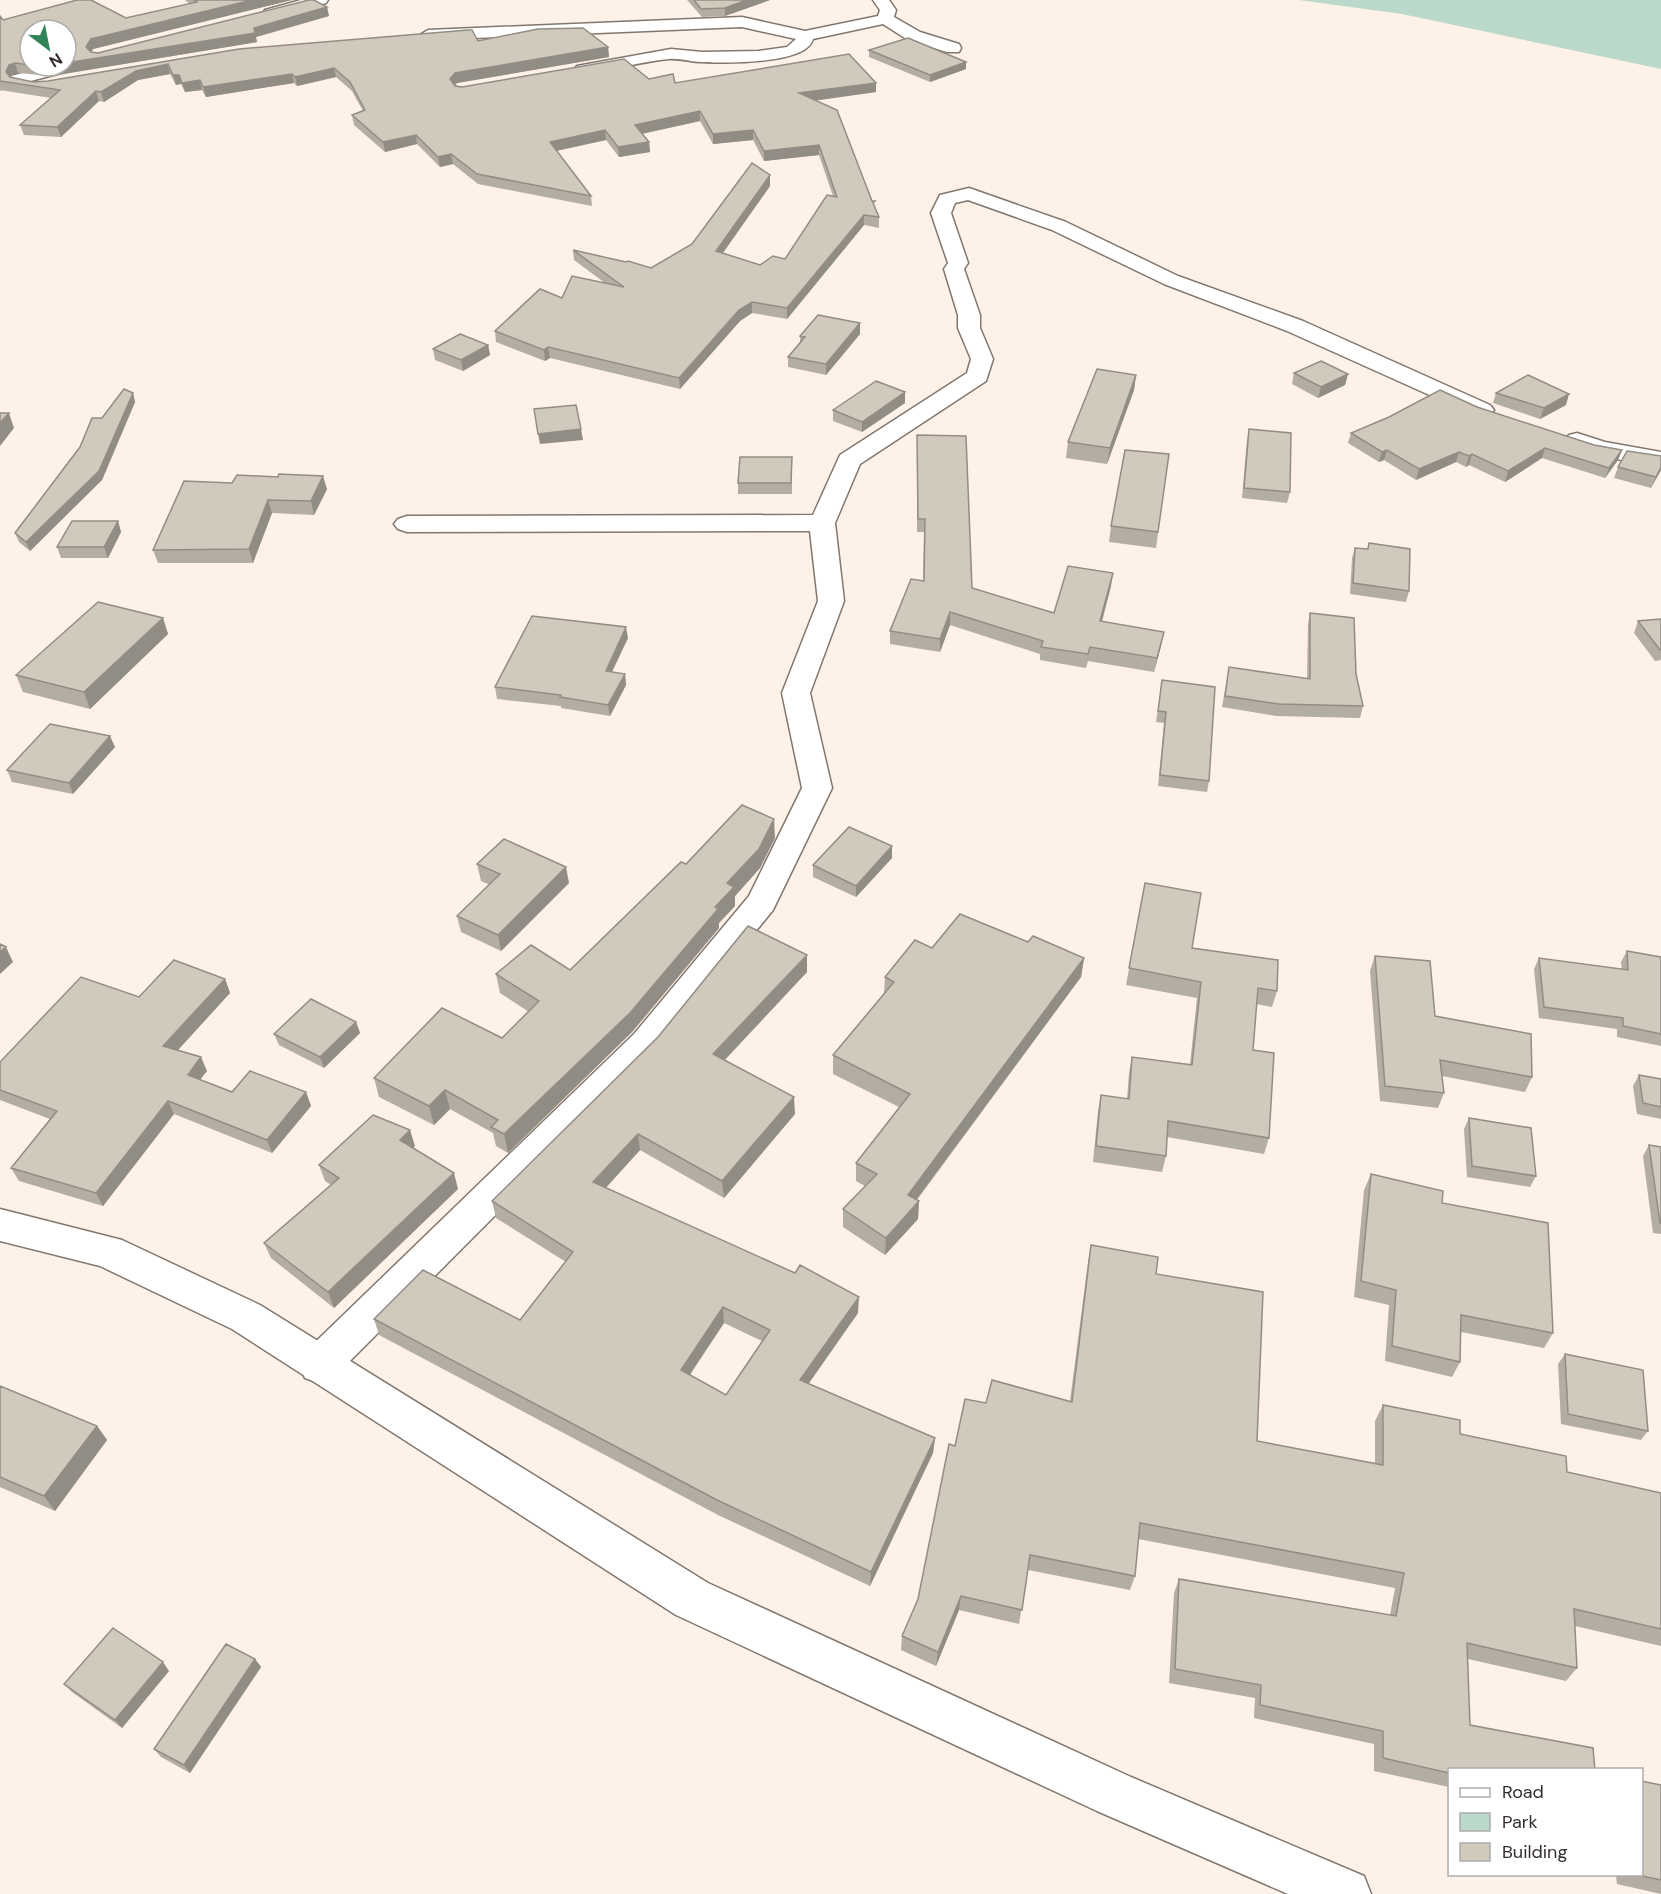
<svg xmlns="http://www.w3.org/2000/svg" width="1661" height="1894" viewBox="0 0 1661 1894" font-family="'DM Sans',sans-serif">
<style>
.green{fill:#bbd9ca}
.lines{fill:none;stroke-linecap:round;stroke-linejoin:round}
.minor-casing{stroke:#82776e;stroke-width:3}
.tertiary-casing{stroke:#82776e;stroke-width:3}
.minor{fill:#fff;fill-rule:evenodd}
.tertiary{fill:#fff;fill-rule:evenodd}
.wall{fill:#b4ada2;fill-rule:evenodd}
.shaded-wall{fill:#928d84}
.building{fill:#d1c9bc;stroke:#928d84;stroke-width:1.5;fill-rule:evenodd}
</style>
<rect width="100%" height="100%" fill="#fef1e7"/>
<path class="green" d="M1299,0H1661V69L1402,14Z"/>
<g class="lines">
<g class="minor-casing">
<path id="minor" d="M301,0H328L326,3L271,18L263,13L265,10Z
M873,0H889L896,10L894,17L920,32L959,44L961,48L959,52H947L908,40L883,24L813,39C807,65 723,63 701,62C691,62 680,58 669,59C640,62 611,70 583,75L577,74L574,70L577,66L671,49L702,52L759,51L787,47L796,39L742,27L428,40L420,35L428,30L742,17L805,31L878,16L880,10Z
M82,57L88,58L91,62L88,66L0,89V79L49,66H66V61Z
M969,188L1066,222L1178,276L1303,321L1490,405L1494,410L1490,415L1482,417L1474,415L1287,331L1164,284L1052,230L968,200L955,203L951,213L968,263L964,269L980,315V328L993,359L986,381L860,464L835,523L844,601L810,693L832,788L773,910L658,1052L333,1378L319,1383L305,1378L299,1365L305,1352L634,1034L749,896L802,788L782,693L818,601L810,531L407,532L398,529L394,524L398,519L407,516L813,515L840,455L967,373L971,359L958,328V315L944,269L948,263L931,213L940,195Z
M1577,433L1605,442L1661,452V466C1640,462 1577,457 1565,440L1569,435Z"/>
</g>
<g class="tertiary-casing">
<path id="tertiary" d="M0,1209L122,1240L260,1305L708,1583L1131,1777L1364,1876L1371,1894H1288L1097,1811L676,1615L232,1329L100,1266L0,1241Z"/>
</g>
<use href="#minor" class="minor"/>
<use href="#tertiary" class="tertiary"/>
</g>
<path class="wall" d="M185,0H292L93,49L92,52L98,53L327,7L329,16L256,37L257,42L51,76L18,73L12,75L11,77L33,82L48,81L239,49L478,41L608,47L609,57L457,83L455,85L462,87L649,79L675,83L876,92L816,100L875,208L879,217V228L864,225L787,319L752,313L740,321L680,389L550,358L545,361L496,342L495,331L562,298L605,283L574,260L573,250L651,268L692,244L770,175V186L723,253L760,265L785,259L833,196L819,155L764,161L753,140L713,144L700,121L642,134L649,142L650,152L619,157L606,140L556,151L591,196L592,206L478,184L453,164L440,167L417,144L385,152L354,125L352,115L363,111L352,91L336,77L297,86L294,83L206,97L202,90L185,92L181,84L176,85L170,74L138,80L104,102L99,101L61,137L24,135L20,125L51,98L0,90V16L3,20L126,18L190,4ZM30,30L66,66H30Z
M687,0H770L725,16L702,17Z
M869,50L966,69L930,82L869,57Z
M860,334L826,375L788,367V357L800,342V336Z
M488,345L490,355L463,371L435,360L433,349Z
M1294,373L1348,374L1345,385L1318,398L1292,384Z
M1136,375L1134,390L1107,464L1066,458L1068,442Z
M133,393L135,402L102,480L30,551L19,542L15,533L102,418Z
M1496,393L1566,405L1540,419L1493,403Z
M905,403L862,432L833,421V410Z
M1477,407L1594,445L1622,450L1618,460L1605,478L1542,458L1505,482L1469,465L1466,467L1456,462L1416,480L1384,460L1379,462L1348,443L1351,433Z
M1249,429L1290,492L1287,503L1242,498L1247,440Z
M917,435L972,588L1054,613L1111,586L1102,622L1161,646L1154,672L1088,661L1086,668L1040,660V654L950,625L940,652L890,644V631L923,581L924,532H917Z
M1169,454L1156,548L1109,542L1111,526Z
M792,457V494H738V483Z
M1618,467L1661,470L1651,488L1614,478Z
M232,483L327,489L314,515L272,513L253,563H158L153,550Z
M118,521L121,532L108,558H61L57,547Z
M1369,543L1409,591L1406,602L1350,594L1352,558L1355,548L1367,549Z
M1310,613L1356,674L1363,706L1360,718L1276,716L1222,707L1229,667L1307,679L1308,624Z
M163,618L168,634L90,709L23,692L16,675Z
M1661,619V660L1655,661L1634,633L1638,621Z
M628,638L612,672L625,674L626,685L610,716L561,708V706L497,699L495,687Z
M1162,680L1209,781L1207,792L1158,786L1164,723L1156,722Z
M115,747L73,794L12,782L7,770Z
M775,838L760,868L735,896V906L719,923V928L632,1032L508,1153L496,1146L493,1133L450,1109L434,1125L379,1097L374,1078L502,1038L529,1012L500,993L496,974L570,970L686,864Z
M892,858L856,897L813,877V865Z
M477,864L569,883L501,951L461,932L457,916L490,885L481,881Z
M1145,883L1192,948L1277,991L1272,1007L1256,1004L1253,1050L1269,1138L1264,1154L1167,1137L1166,1156L1162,1172L1093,1162L1098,1111L1101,1095L1127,1099L1129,1073L1132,1057L1190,1064L1197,998L1126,985Z
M1028,942L1084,958L1081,977L917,1200L919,1201L918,1219L885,1255L843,1227V1209L865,1186L856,1181V1163L899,1107L833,1074V1055L884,993L885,977L932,948Z
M1627,951L1661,957V1046L1617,1037V1029L1539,1018L1534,969L1539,958L1622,969L1621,962Z
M807,955V972L725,1060L795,1114L724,1198L640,1150L606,1188L858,1313L808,1384L935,1438L933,1453L870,1586L718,1515L379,1335L374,1319L520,1320L566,1262L496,1218L492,1201ZM724,1323L762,1341L726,1395L690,1375Z
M1375,956L1435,1016L1532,1077L1525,1092L1442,1076L1444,1093L1438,1108L1380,1101L1370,971Z
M225,979L230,993L177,1050L207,1071L200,1080L232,1092H306L311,1106L272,1153L174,1114L103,1206L19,1181L11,1168L50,1119L0,1100V1062L139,997Z
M356,1022L360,1033L324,1068L279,1045L274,1034Z
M1639,1075L1661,1079V1119L1637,1114L1633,1086Z
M1469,1118L1536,1176L1530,1187L1467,1177L1464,1129Z
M1649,1145L1661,1147V1234L1653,1233L1643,1156Z
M415,1146L413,1148L458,1189L334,1308L271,1258L264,1243L331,1185L325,1181L319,1165Z
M1371,1174L1442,1203L1553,1333L1544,1348L1461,1332L1460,1362L1452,1377L1385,1361L1389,1305L1354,1297L1364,1190Z
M1091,1245L1156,1274L1257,1441L1375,1464V1421L1383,1405L1567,1472L1661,1493V1646L1575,1626L1577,1668L1566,1681L1468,1659L1449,1770V1787L1374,1771V1744L1254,1718L1255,1698L1169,1683L1174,1593L1179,1579L1390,1615L1395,1588L1138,1539L1135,1576L1130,1590L1028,1570L1019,1624L959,1610L936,1666L901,1650L902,1636L918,1599L955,1446L986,1403L1070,1401L1088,1262Z
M1565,1354L1648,1431L1641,1440L1561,1424L1558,1364Z
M0,1386L97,1426L107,1440L55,1511L0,1487Z
M255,1659L261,1667L190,1773L161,1757L154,1749Z
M169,1671L122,1728L72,1692L64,1684Z
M1661,1785V1894L1617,1884L1616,1875H1641Z"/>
<path class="shaded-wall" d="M252,0H292L93,49L89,56L86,47L91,39Z
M747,0H770L725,16V8Z
M327,7L329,16L256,37L254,28Z
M255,33L257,42L51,76L48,66H66V63Z
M608,47L609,57L457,83L452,89L450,79L455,73Z
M966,62V69L930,82V75Z
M15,63L18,73L12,75L9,81L6,72L9,65Z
M168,64L170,74L138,80L104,102L101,92L136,71Z
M334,68L336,77L297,86L295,77Z
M292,74L294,83L206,97L203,87Z
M173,75H179L181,84L176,85Z
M200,80L202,90L185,92L182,83Z
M876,83V92L799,103V93Z
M96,91L99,101L61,137L57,127Z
M700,111V121L636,135L635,125Z
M605,130L606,140L551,152L550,142Z
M753,130V140L713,144V134Z
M416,135L417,144L385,152L383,142Z
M649,142L650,152L619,157L618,147Z
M819,145V155L764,161V151Z
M451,154L453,164L440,167L438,157Z
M770,175V186L717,261L716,251Z
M864,215V225L787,319V308Z
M752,302V313L740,321L680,389L679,378L739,310Z
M860,323V334L826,375V364Z
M488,345L490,355L463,371L461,360Z
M548,347L550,358L545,361L544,350Z
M1348,374L1345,385L1318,398L1321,387Z
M1136,375L1134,390L1107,464L1110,448Z
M905,392V403L862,432V422Z
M133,393L135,402L102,480L30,551L26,542Z
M1569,394L1566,405L1540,419L1544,408Z
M9,413L14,428L0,446V423Z
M581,429L583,440L540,444L538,434Z
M1545,448L1542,458L1505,482L1508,471Z
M1387,450L1384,460L1379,462L1382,452Z
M1622,450L1618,460L1605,478L1609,468Z
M1459,452L1456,462L1416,480L1419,469Z
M1472,454L1469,465L1466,467L1469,456Z
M1661,467V470L1651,488L1656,477Z
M323,476L327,489L314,515L311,501Z
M268,500L272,513L253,563L249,549Z
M118,521L121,532L108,558L104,547Z
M1113,573L1111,586L1098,635L1100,621Z
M950,612V625L940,652V639Z
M163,618L168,634L90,709L84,692Z
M626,627L628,638L607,682L606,671Z
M1164,632L1161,646L1154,672L1157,658Z
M625,674L626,685L610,716L608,705Z
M110,736L115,747L73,794L69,783Z
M774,819L775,838L760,868L735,896V906L719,923V928L632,1032L508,1153L504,1134L715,907L727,883Z
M892,846V858L856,897V886Z
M566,867L569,883L501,951L498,935Z
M6,947L13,962L0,974V952Z
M807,955V972L714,1071L713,1054Z
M1084,958L1081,977L907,1212L908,1195Z
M225,979L230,993L169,1060L163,1046Z
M356,1022L360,1033L324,1068L320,1057Z
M201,1057L207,1071L193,1088L188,1075Z
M445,1090L450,1109L434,1125L429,1106Z
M306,1092L311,1106L272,1153L267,1140Z
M794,1097L795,1114L724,1198L722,1181Z
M168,1101L174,1114L103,1206L96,1193Z
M410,1130L415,1146L405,1156L400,1140Z
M638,1134L640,1150L596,1198L593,1182Z
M454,1173L458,1189L334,1308L328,1292Z
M919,1201L918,1219L885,1255L886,1238Z
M859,1297L858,1313L800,1396V1380Z
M723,1307L724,1323L682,1386L681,1370Z
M97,1426L107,1440L55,1511L44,1496Z
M935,1438L933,1453L870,1586L871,1572Z
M961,1596L959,1610L936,1666L938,1652Z
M255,1659L261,1667L190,1773L184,1765Z
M163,1662L169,1671L122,1728L115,1720Z"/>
<path class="building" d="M77,0H91L126,18L197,2L194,0H252L91,39L86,47L91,52L98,53L309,0H314L327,7L254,28L255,33L66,63V30H30V65L15,63L9,65L6,72L10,77L33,82L48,81L239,49L468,30H472L478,41L538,29L583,28L608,47L455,73L450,79L455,86L462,87L624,59L649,79L673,74L675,83L849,54L876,83L799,93L837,110L872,201H875L873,203L879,217L864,215L787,308L752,302L739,310L679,378L548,347L544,350L495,331L540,289L562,298L572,276L624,287L573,250L626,262L628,261L651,268L692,244L752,163L770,175L716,251L760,265L773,256L785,259L827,195L837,197L819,145L764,151L753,130L713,134L700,111L635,125L649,142L618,147L605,130L550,142L591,196L477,174L451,154L438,157L416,135L383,142L352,115L365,110L350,82L334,68L295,77L292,74L203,87L200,80L182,83L179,75H173L168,64L136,71L101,92L96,91L57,127L20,125L60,90L0,81V16L3,20Z
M694,0H747L725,8L701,9Z
M908,38L966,62L930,75L869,50Z
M818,315L860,323L826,364L788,357L805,337L800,336Z
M460,334L488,345L461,360L433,349Z
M1321,361L1348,374L1321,387L1294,373Z
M1097,369L1136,375L1110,448L1068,442Z
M1528,375L1569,394L1544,408L1496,393Z
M876,381L905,392L862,422L833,410Z
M124,389L133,393L99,471L26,542L15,533L80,447L92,418H102Z
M1440,390L1477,407L1594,445L1622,450L1609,468L1545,448L1508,471L1472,454L1469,456L1459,452L1419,469L1387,450L1382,452L1351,433L1389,417Z
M576,405L581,429L538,434L534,409Z
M0,413H9L0,423Z
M1249,429L1291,433L1290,492L1244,488Z
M917,435L966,436L972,588L1054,613L1068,566L1113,573L1100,621L1164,632L1157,658L1090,647L1088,654L1041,647L1043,641L950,612L940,639L890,631L911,579L924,581L925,519H918Z
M1125,450L1169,454L1158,532L1111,526Z
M1627,451L1661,456V467L1656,477L1618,467Z
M740,457H792L791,483H738Z
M279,474L323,476L311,501L268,500L249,549L153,550L184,481L232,483L237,475L278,477Z
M72,521H118L104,547H57Z
M1369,543L1410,549L1409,591L1353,583L1355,548L1368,549Z
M98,602L163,618L84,692L16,675Z
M1310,613L1354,618L1356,674L1363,706L1279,704L1225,696L1229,667L1310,679Z
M532,616L626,627L606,671L625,674L608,705L560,697L561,695L495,687Z
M1661,619V649L1660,650L1638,621Z
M1162,680L1215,687L1209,781L1160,775L1166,712L1158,711Z
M50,724L110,736L69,783L7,770Z
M742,805L774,819L759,849L727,883L734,887L715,907L718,909L630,1013L504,1134L491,1127L498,1120L445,1090L429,1106L374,1078L442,1008L502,1038L539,1001L496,974L531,945L570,970L681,862L686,864Z
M849,827L892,846L856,886L813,865Z
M504,839L566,867L498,935L457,916L500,874L477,864Z
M1145,883L1201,893L1192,948L1278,960L1277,991L1258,988L1253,1050L1274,1053L1269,1138L1168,1121L1166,1156L1096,1146L1101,1095L1129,1099L1132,1057L1192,1065L1201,982L1129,968Z
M960,914L1028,942L1033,936L1084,958L908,1195L919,1201L886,1238L843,1209L877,1174L856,1163L910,1094L833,1055L894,982L885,977L915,940L932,948Z
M748,926L807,955L713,1054L794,1097L722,1181L638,1134L593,1182L795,1273L800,1265L859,1297L800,1380L935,1438L871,1572L717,1500L374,1319L423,1270L520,1320L573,1252L492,1201L658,1037ZM723,1307L770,1330L726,1395L681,1370Z
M0,944L6,947L0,952Z
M1627,951L1661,957V1034L1623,1026V1018L1544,1007L1539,958L1628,970Z
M1375,956L1430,961L1435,1016L1531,1034L1532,1077L1440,1060L1444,1093L1385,1086Z
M174,960L225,979L163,1046L201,1057L188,1075L232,1092L250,1071L306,1092L267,1140L168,1101L96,1193L11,1168L57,1111L0,1090V1062L81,977L139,997Z
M311,999L356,1022L320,1057L274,1034Z
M1639,1075L1661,1079V1107L1643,1103Z
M373,1115L410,1130L400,1140L454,1173L328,1292L264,1243L339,1178L319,1165Z
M1469,1118L1531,1128L1536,1176L1472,1166Z
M1649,1145L1661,1147V1223H1660Z
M1371,1174L1443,1191L1442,1203L1548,1223L1553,1333L1461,1315L1460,1362L1392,1346L1396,1290L1361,1281Z
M1091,1245L1158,1257L1156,1274L1263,1292L1257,1441L1383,1465V1405L1460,1420V1434L1566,1456L1567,1472L1661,1493V1629L1574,1609L1577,1668L1467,1643L1470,1725L1593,1748L1595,1770H1449V1773L1383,1758V1731L1260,1705L1261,1685L1175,1669L1179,1579L1396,1616L1404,1573L1140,1523L1135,1576L1030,1555L1022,1610L961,1596L938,1652L902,1636L918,1599L949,1444L955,1446L965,1399L986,1403L992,1380L1072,1402Z
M1565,1354L1643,1370L1648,1431L1568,1414Z
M0,1386L97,1426L44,1496L0,1477Z
M113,1628L163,1662L115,1720L64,1684Z
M226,1644L255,1659L184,1765L154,1749Z
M1641,1781L1661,1785V1880L1637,1875H1641Z"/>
<rect x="1448" y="1768" width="195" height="108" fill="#ffffff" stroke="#aeacab" stroke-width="1.5"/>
<rect x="1460" y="1788" width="30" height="9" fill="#ffffff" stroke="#aeacab" stroke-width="1.5"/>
<text x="1502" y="1798" font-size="18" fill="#342f2c">Road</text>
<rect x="1460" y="1813" width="30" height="18" fill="#bbd9ca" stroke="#aeacab" stroke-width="1.5"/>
<text x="1502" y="1828" font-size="18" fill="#342f2c">Park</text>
<rect x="1460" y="1843" width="30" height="18" fill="#d1c9bc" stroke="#aeacab" stroke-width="1.5"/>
<text x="1502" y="1858" font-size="18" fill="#342f2c">Building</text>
<g transform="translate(48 48) rotate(148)"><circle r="28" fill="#ffffff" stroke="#aeacab" stroke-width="1.5"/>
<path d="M0-4.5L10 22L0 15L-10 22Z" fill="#308457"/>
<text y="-9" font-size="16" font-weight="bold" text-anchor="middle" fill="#342f2c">N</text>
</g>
</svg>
